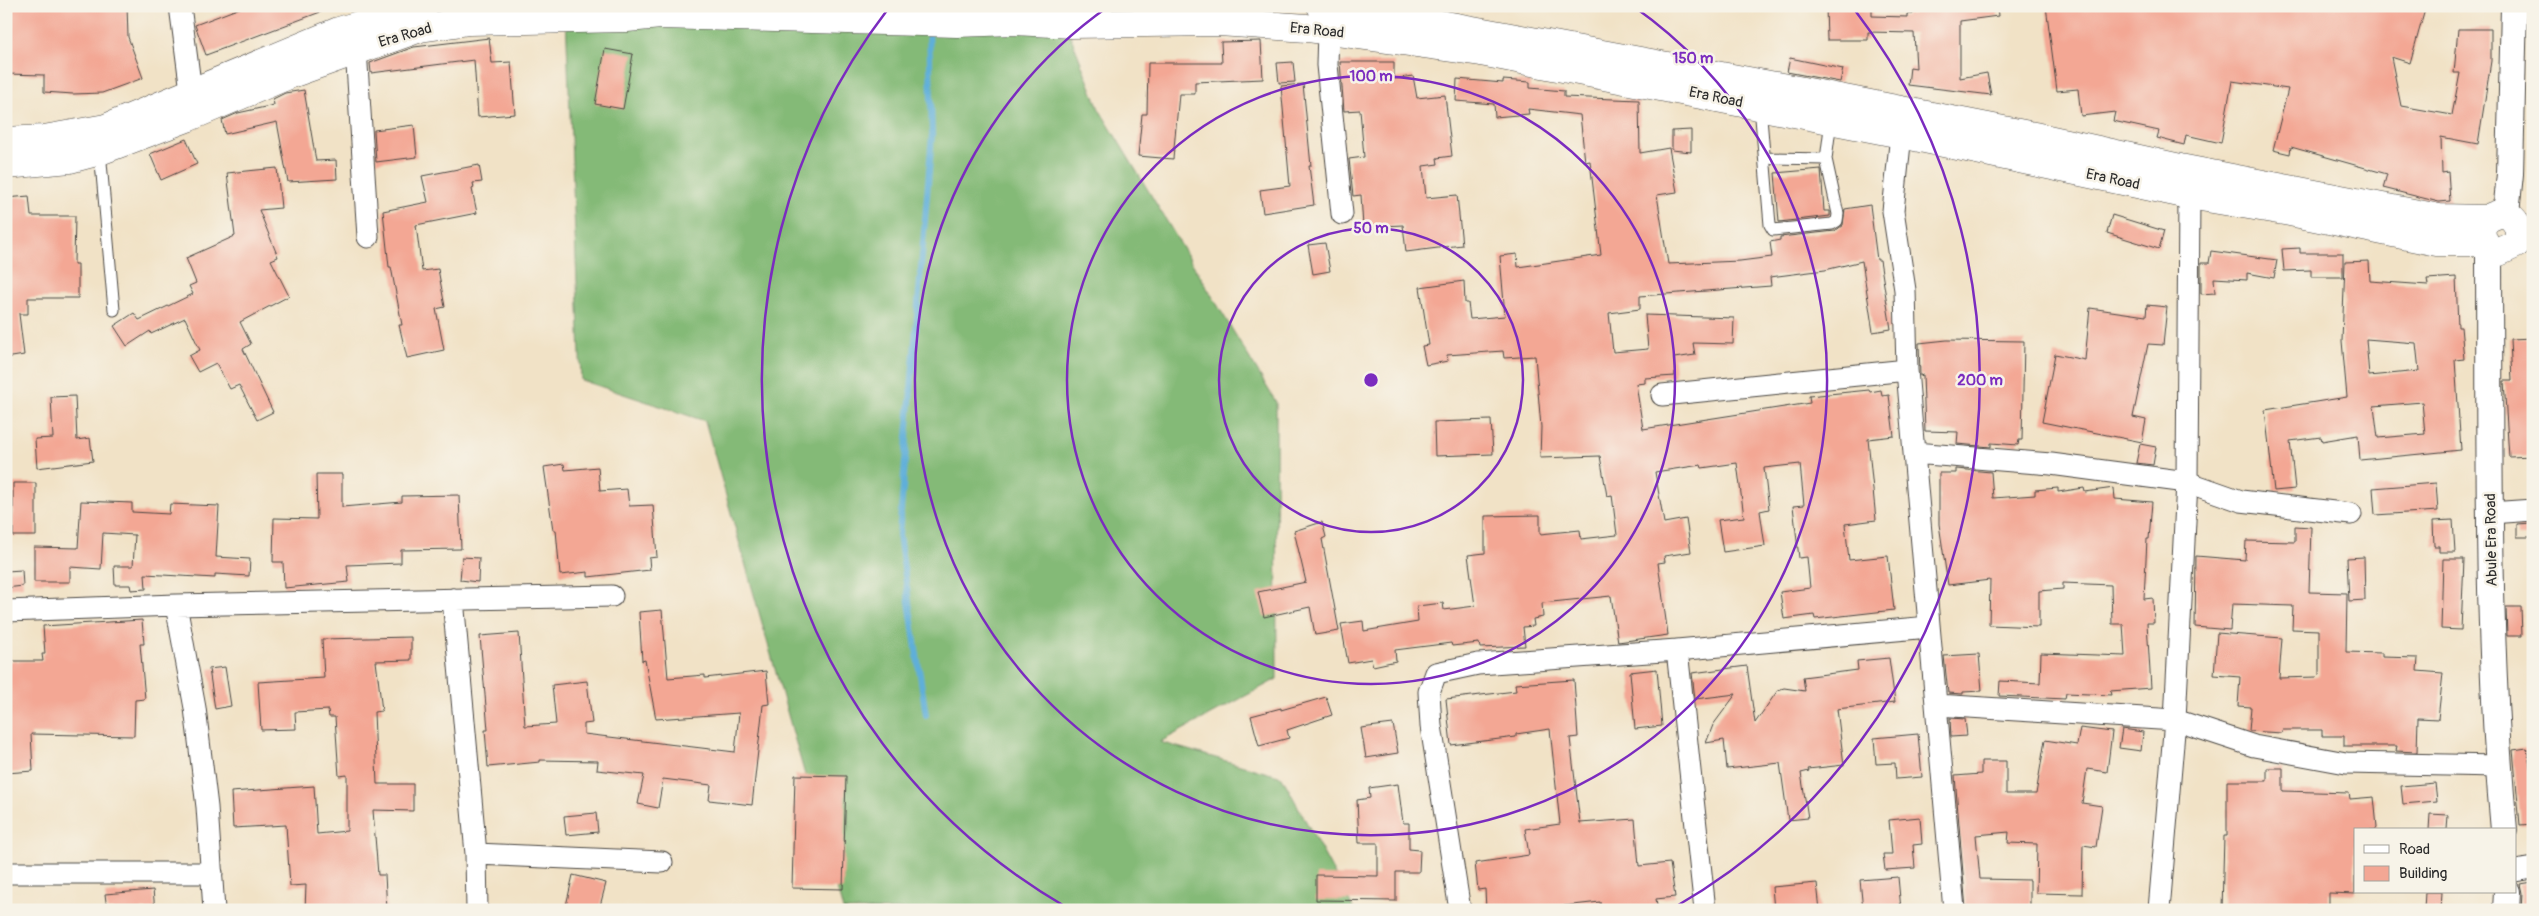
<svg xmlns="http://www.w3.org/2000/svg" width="2539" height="916" viewBox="0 0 2539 916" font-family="Pangolin,sans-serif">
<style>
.forest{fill:#84ba77;stroke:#587251}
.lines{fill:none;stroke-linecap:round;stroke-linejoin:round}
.stream{stroke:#5fafd9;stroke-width:6}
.building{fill:#f3a794;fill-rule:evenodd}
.service-casing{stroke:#494642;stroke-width:13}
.minor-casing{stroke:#494642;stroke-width:23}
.tertiary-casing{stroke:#494642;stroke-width:28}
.secondary-casing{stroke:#494642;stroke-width:29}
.service{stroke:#fff;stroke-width:11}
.minor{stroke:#fff;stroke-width:21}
.tertiary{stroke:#fff;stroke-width:26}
.secondary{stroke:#fff;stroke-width:28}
.ring{fill:none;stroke:#7b2cbf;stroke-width:2.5}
.labels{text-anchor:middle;stroke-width:5;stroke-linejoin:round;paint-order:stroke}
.street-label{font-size:15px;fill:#2b2b2b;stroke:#f7f3e8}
.centre{fill:#7b2cbf;stroke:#f7f3e8;stroke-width:2.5}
.ring-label{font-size:15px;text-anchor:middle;font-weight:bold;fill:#7b2cbf;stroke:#f7f3e8;stroke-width:5;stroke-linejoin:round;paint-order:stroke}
</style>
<rect width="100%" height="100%" fill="#f7f3e8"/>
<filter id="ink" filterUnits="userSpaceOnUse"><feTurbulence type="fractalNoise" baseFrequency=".02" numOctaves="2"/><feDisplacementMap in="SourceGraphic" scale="10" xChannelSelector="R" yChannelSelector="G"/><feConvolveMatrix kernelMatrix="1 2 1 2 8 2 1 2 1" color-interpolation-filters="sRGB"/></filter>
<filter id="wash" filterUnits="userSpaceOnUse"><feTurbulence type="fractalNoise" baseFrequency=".0096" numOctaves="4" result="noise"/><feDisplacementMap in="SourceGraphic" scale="20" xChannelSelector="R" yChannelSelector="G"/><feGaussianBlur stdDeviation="1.12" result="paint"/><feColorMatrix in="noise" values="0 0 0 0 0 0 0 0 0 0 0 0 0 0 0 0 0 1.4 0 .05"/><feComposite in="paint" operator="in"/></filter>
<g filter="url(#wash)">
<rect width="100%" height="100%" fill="#f1e2c6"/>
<path class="forest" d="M574,6H1059L1099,109L1276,402L1277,679L1160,742L1282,777L1354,910H843L705,421L581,380L566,17Z"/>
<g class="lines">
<path class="stream" d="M926,715L899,535L932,135L929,27"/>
</g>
<g id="blocks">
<path class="building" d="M6,6H127L128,37L143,78L102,93L73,94L44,92V75L6,74Z
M245,6H331V8L206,55L195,25Z
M1826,6H1872V16L1907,17V14H1913V6H1997L1998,16L1960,21V78L1987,73L1991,95L1908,85L1910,67L1916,68L1914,33L1868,32V40H1827Z
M2046,6H2426L2410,63L2391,57L2401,106L2452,115L2460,73H2454L2458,29H2491V61L2478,144L2441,137L2442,173L2448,172L2450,201L2439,202L2383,188L2387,174L2291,147L2290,154L2273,150L2288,89L2232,81L2221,143L2186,135L2184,145L2157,138L2159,131L2113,121L2115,112L2081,116L2078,89L2057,91Z
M489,38L492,63L511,62L515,114L478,117L474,60L371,73L370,63L414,47Z
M1261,41L1263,79L1195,82V94H1179L1173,159L1138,156L1142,114H1147L1148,63H1222L1221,42Z
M605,49L633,54L623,109L595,104Z
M1790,58L1843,69L1840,82L1787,72Z
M1293,62L1295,82L1279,83L1277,63Z
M1340,62H1394V79L1413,76L1417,98L1445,95L1452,156L1437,158L1438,164L1423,166L1426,198L1457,195L1462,245L1406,252L1403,225L1363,227L1361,195L1353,196L1349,159L1364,157L1360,110L1344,111Z
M1457,79L1503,83V80L1530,82V88L1564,91V97L1639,100L1640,153L1669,148L1677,192L1657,195L1668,264L1740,261L1772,257L1770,242L1780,240V237L1835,231L1843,225L1845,209L1870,205L1877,260H1880L1891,329L1873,332L1862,261L1825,270L1770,277L1771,286L1640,296V309L1609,313L1613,352L1648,349L1645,315L1734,318L1733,344L1693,343L1695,355L1674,358L1675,376L1645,378V383L1636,384L1643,429L1810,403L1809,396L1869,390L1870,392L1881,390L1882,396L1889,395L1894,436L1868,439L1876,520L1845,524L1849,560L1888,556L1894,610L1815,619L1814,615L1784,619L1780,592L1810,588L1807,557L1799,558L1793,506L1804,505L1800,464L1764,468L1769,509L1760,511L1765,546L1723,552L1718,520L1744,517L1737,463L1702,468L1701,465L1655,472L1664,523L1686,519L1691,552L1664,556L1665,562L1658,563L1668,635L1618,642L1611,596L1542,603L1543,617L1533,619L1534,626L1523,627L1525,646L1480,648L1479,643L1452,646L1451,643L1395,650L1396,661L1373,666L1371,659L1348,663L1341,624L1363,621L1364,631L1418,622L1417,606L1443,603L1444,610L1475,606L1468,555L1485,553V516L1540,515V534L1580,530L1581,539L1617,535L1612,495L1607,496L1600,456L1540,458L1541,427L1535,356L1504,358L1503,351L1447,355L1448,361L1426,365L1422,346L1429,345L1420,287L1464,281L1465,303H1468L1470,319L1505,316L1500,256L1517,254L1518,267L1601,255L1590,161L1585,162L1580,115L1528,109L1529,114L1495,117L1494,104L1456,101Z
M1303,84L1311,166H1309L1314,205L1263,213L1260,190L1290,186L1281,86Z
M304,90L316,161L336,160L337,179L288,182L277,122L225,134L222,120L238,113L274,105L273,99L285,93Z
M414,125L417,157L376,162L374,130Z
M1691,130V152L1672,150V131Z
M186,139L197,164L161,180L150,154Z
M479,165L482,182L473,183L474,188L472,189L477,213L416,225L422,271L438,269L445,307L436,309L444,350L407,358L399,325H402L391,267H389L383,211L428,202L422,176Z
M277,168L281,208L259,210L278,257L271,260L289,296L240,322L251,344L243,349L273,412L257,420L239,385L230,389L216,363L198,372L189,356L200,350L185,318L151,334L150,331L127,346L114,326L134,313L139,320L193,294L189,286L196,283L186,258L235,236L227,173Z
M1821,169L1824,211H1830V216L1779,222L1775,173Z
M29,196L31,216H75L74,264H78V298H28V314H19L24,355L6,358V223H8L6,198Z
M2112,215L2164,231L2159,249L2107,233Z
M1325,243L1330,271L1313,274L1308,245Z
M2300,248V253H2343V277H2311V270L2284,271L2282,249Z
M2211,251L2277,260L2274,278L2247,273V280L2214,278L2215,293L2201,294V263H2209Z
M2369,261L2370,281L2428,285L2427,279L2456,277L2458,327H2461L2464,359L2455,360L2461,450L2360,460L2358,435L2322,441L2321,437L2290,441L2295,489L2274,491L2265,410L2347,397L2342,341L2345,262ZM2366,339L2416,343L2419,371L2369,376ZM2422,402L2425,434L2378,438L2374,406Z
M2147,305L2167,307L2163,345L2148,344L2133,417L2146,420L2142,442L2042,422L2055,354L2085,360L2090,308L2146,316Z
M2533,338V456L2509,457L2504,381H2512L2510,339Z
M1947,340L2024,341L2022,440H2019L2018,445L1991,443V447L1957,444L1958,432L1925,431L1923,375L1920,376L1919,343Z
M75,396L77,440L90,438L93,461L37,468L35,439L53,438L51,397Z
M1491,420L1493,454L1435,456L1434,422Z
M2140,444L2156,447L2153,465L2136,463Z
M564,464L565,470L598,467L600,491L627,489L629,506L653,505L657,557L649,558L650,570L588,577V572L560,575L556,530H553L544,467Z
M1956,469L1991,472L1993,498L2035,495V490L2058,488V492L2084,488L2085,492L2114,488L2115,499L2152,502L2149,539H2147L2144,599L2153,598L2154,623H2147L2151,688L2110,691L2111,695L2066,693L2065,699L1999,696L2000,681L2040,683L2041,653L2125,656L2123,624H2112L2111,585L2063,583V589L2039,591V627L1989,625L1990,580L1948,585L1939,524V473H1956Z
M316,474H342V507L402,502V496L459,495L461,549L401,550V563L347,565L349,582L284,588L283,562H273L274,518L317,519Z
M13,483H36V536H13Z
M2436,483L2438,511L2375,515L2373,488Z
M81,501L132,503V512L169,514L170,504L219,506L216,557L250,559L249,576L215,574V578L145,574L146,589L131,590L130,585H115L114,566H133L135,535L103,533L101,569L70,567V582H34V547L78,548Z
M2453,520L2455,552H2439V546H2434L2433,521Z
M1322,522L1326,537L1322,539L1339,631L1315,635L1310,607L1264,617L1258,592L1306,582L1294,531Z
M2533,523V537H2517V524Z
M2295,526L2311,527L2309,592L2347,593L2346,652L2382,653V657L2418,658L2417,671L2443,673L2438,719L2418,718L2417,752L2396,751L2397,746H2344V736H2322V730H2282V733L2249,731L2251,707L2238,706L2240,677L2214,675L2217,633L2282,638L2279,678L2317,677L2319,675V630L2292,629L2293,606L2232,604L2230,630L2195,627L2196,556L2245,560L2246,541L2295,542Z
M462,557L479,558L478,582L460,580Z
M2364,557L2365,600L2349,601L2347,558Z
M2443,559H2464L2461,630L2441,629Z
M22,570L23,586L6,588V571Z
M2506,607H2521L2522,636H2507Z
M662,610L668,678L705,675V678L766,671L769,704L763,705L752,805L709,800L711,785L663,779L658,808L638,804L644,775L597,770L598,761L540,760V762L488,767L485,730H488L480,636L519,633L525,726L556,724L552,685L587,681L592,723L584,724V734L735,752L739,713L656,719L645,660L642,661L639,612Z
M142,620L144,644H140L145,699L135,700L134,736L31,734L33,771L6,773V661H43L42,654H45L43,626Z
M411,637V660L376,661L382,711L374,712L377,784H413V811L373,810L378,875H385L387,910H305L306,885L290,886L286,825L233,828L231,792L314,786L317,834L347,831V775L339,776L335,717H329L328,710L295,712L296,729L261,730L258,682L324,678L322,639Z
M1979,654L1982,691L1963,692V694L1948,693L1944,656Z
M1889,658L1895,702L1837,709L1844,765L1808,769L1809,771L1801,773L1808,818L1788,820L1780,763L1727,769L1724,740L1706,743L1713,725L1736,694L1695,699L1692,673L1747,666L1755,723L1778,690L1784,688L1805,691L1803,677L1858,670L1857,661Z
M225,667L231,706L215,709L209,669Z
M1657,669L1662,726L1635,729L1630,672Z
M1574,680L1578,737L1570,738L1580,823L1635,819L1639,866L1670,863L1675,897L1656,899L1658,910H1601L1600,902L1564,906L1565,910H1486L1485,889L1478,890L1475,863L1529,855L1525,829L1560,824L1550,729L1516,734V737L1451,745L1446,699L1516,691L1515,684Z
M1326,697L1332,715L1287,730L1289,738L1259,746L1251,716L1281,708V710Z
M1950,718L1965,719L1967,736L1951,737Z
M1393,724L1398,753L1366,758L1361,728Z
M2080,728L2112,732L2107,772L2087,769L2082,803L2102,806L2096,847L2083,845L2082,894L2036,893L2037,844L2008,843L2009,832L1976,835L1980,879L2030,880V910H1966L1955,776L1981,774V761H2006V794H2036L2045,740L2077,745Z
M2122,729L2143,732L2141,751L2119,748Z
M1918,734L1922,777L1896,779L1895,763L1876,764L1874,738Z
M2527,748L2531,773L2533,772V824L2520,825L2513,750Z
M2267,768H2283V791L2349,793L2350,799L2374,797L2377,827L2375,830H2355V894L2329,893V906L2307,905V910H2222L2224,836H2227V781H2267Z
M795,775L846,776L843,889L792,888Z
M2435,783L2437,801L2403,804L2401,786Z
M1398,784L1403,823H1409V849L1420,850L1419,872H1396V901L1316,900V875L1378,876V843H1359L1357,800L1370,798L1369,788Z
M596,813L598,832L566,835L564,816Z
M2430,814L2448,815L2447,830H2429Z
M1920,817L1922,844L1913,845L1915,868L1885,870L1883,854H1892L1889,820Z
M573,875L606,883L599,910H565Z
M1898,877L1901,910H1863L1860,880Z
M2533,882V910H2521L2522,893L2520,884Z
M1817,883L1820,910H1774L1772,887Z
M153,890L155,910H107L105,894Z
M2425,892H2442L2441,910H2424Z"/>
</g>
</g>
<g filter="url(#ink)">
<use href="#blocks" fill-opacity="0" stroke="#494642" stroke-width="1"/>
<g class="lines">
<g class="service-casing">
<path id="service" d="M1760,106L1770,225L1773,230L1832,224L1837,221L1838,214L1826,159L1831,120
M100,151L114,310
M1766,158L1826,159"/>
</g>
<g class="minor-casing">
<path id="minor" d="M180,6L191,91
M1328,30L1327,65L1342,214
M356,49L368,237
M1901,134L1893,211L1905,290L1907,370L1914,453L1954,910
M1662,395L1907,370
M1914,453L2051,464L2187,482L2241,501L2351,514
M2490,513L2533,510
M453,599L476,854L477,910
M176,605L195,708L207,807L214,910
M6,611L176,605L612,596
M1677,650L1705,910
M1937,705L2175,720L2254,746L2346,763L2498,766
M476,854L662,862
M2515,871L2533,868
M6,873H212
M1460,910L1431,726L1429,692L1436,673L1478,664L1677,650L1929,627
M2159,910L2175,720L2187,482L2189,195"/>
</g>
<g class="tertiary-casing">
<path id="tertiary" d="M2506,213L2510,174L2514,6
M2489,250C2490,443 2486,637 2504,830
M2506,910L2507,892"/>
</g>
<g class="secondary-casing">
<path id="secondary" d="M1321,6L1391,15L1819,94L2034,136L2180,168L2439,218L2486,219
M6,141L44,139L106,128L339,31L421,6
M6,165L70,159L100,151L187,118L291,74L420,28L469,21L627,18L661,15L957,23L1014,21L1072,24L1219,22L1307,28L1481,52L1901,134L2189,195L2290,212L2437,242H2483
M2506,213C2518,222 2522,230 2516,244L2499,252L2489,250C2474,230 2483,215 2506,213Z"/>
</g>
<use href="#service" class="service"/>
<use href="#minor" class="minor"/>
<use href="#tertiary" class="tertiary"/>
<use href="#secondary" class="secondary"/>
</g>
</g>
<g class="ring">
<circle cx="1371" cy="380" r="152"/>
<circle cx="1371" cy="380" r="304"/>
<path d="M1633 6A456 456 0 1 1 1109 6"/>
<path d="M1066 907A609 609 0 0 1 888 9M1854 9A609 609 0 0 1 1675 907"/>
</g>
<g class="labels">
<g class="street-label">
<text transform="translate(1317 30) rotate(6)" y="5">Era Road</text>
<text transform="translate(405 35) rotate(-16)" y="5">Era Road</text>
<text transform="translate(1716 97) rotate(12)" y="5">Era Road</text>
<text transform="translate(2113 179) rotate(12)" y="5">Era Road</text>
<text transform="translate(2491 540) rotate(-91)" y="5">Abule Era Road</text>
</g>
</g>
<circle cx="1371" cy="380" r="8" class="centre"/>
<g class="ring-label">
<text x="1693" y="63">150 m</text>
<text x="1371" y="81">100 m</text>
<text x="1371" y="233">50 m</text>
<text x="1980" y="385">200 m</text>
</g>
<rect width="2539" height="916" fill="none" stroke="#f7f3e8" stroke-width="25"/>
<rect x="2354" y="828" width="162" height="65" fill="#f7f3e8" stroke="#a5a39c"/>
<rect x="2364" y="845" width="25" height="8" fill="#ffffff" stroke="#a5a39c"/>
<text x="2399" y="854" font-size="15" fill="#2b2b2b">Road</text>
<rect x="2364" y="866" width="25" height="15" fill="#f3a794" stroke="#a5a39c"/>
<text x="2399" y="878" font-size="15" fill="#2b2b2b">Building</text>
</svg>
